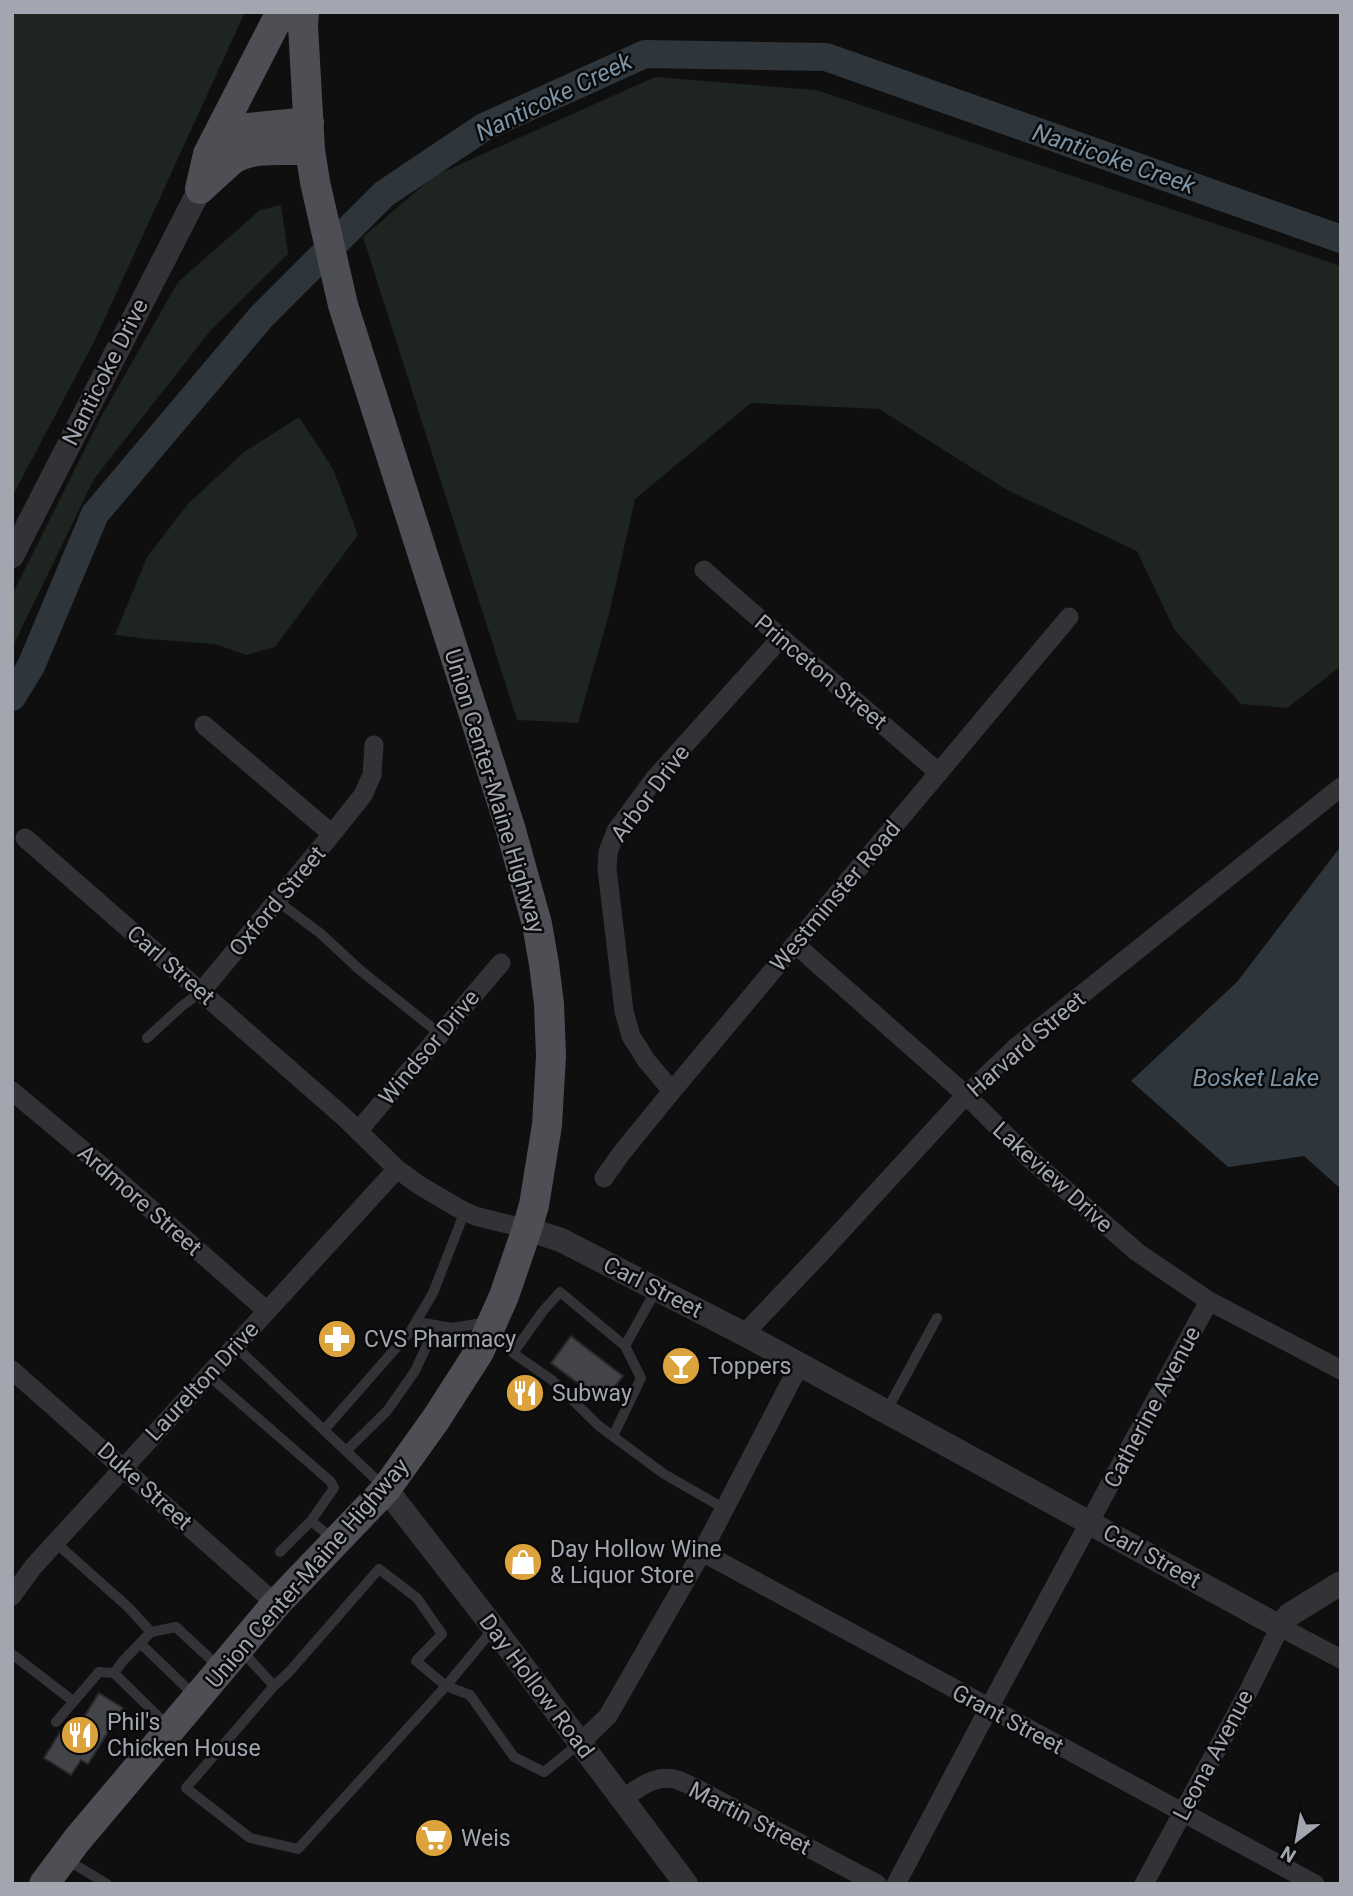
<svg xmlns="http://www.w3.org/2000/svg" width="1353" height="1896" viewBox="0 0 1353 1896" font-family="Roboto,sans-serif">
<style>
.green{fill:#1e241f}
.water{fill:#2e363b}
.lines{fill:none;stroke-linecap:round;stroke-linejoin:round}
.river{stroke:#2e363b;stroke-width:28}
.building{fill:#434448;stroke:#29292c;stroke-width:2}
.service{stroke:#333337;stroke-width:10}
.minor{stroke:#333337;stroke-width:19}
.tertiary{stroke:#333337;stroke-width:24}
.primary{stroke:#4d4f54;stroke-width:30}
.labels{text-anchor:middle;stroke-width:5;stroke-linejoin:round;paint-order:stroke}
.street-label{font-size:23px;fill:#a2a6b0;stroke:#0a0a0b}
.poi-label{font-size:23px;fill:#a2a6b0;stroke:#0a0a0b;text-anchor:start}
.water-label{font-size:24px;font-style:italic;fill:#7c94a8;stroke:#0a0a0b}
</style>
<rect width="100%" height="100%" fill="#0f0f10"/>
<path class="green" d="M12,12H245L94,342L12,497Z
M655,77L816,90L1341,266V666L1287,708L1241,704L1174,629L1137,551L1007,490L879,409L751,403L635,499L609,614L578,723L517,720L363,237L434,176Z
M281,205L288,254L211,330L94,479L12,648V595L102,415L178,282L260,210Z
M299,417L333,469L358,535L275,647L246,655L215,644L148,639L115,635L147,557L188,504L244,452Z"/>
<path class="water" d="M1341,846V1189L1304,1156L1228,1167L1131,1081L1237,982Z"/>
<g class="lines">
<path class="river" d="M12,697L31,666L95,514L261,317L384,194L484,127L645,54L826,57L1341,239"/>
</g>
<path class="building" d="M571,1336L623,1376L603,1402L551,1363Z
M99,1693L123,1708L88,1764L81,1760L71,1775L44,1758L62,1729L69,1734L72,1730L75,1731Z"/>
<g class="lines">
<path class="service" d="M277,901L320,933L360,970L440,1034
M147,1038L182,1006L201,992
M417,1322L453,1328L493,1321L513,1353L552,1380L599,1426L664,1474L725,1509
M235,1346L383,1486
M513,1353L543,1311L560,1292L625,1346
M208,1375L330,1481L334,1488L311,1521L333,1539
M887,1410L937,1318
M324,1430L410,1332L433,1293L465,1211
M613,1436L641,1378L625,1346L656,1290
M346,1451L387,1411L415,1371L436,1326
M55,1542L128,1607L151,1632
M280,1552L311,1521
M140,1643L195,1696
M242,1651L274,1686L289,1672L379,1569L417,1598L442,1634L416,1661L446,1686L494,1628
M12,1654L73,1701
M274,1686L186,1788L250,1838L298,1849L446,1686L470,1695L514,1757L544,1772L580,1743
M56,1722L99,1672L114,1673
M168,1726L114,1673L123,1661L151,1632L176,1627L220,1668
M67,1860L107,1884"/>
<path class="minor" d="M704,570C781,639 861,705 939,773
M204,725L332,834
M25,838L344,1117L397,1169L419,1185L458,1208L475,1216L527,1229
M795,944L966,1095L1029,1158L1137,1252L1209,1301L1341,1370
M201,992L332,834L363,795L372,775L374,745
M12,1091L104,1168L267,1311
M672,1091L646,1060L631,1036L624,1011L607,869L608,852L616,831L655,778L780,639
M358,1131L501,963
M604,1178L620,1155L672,1091L1069,617
M744,1334L820,1254L966,1095L1015,1048L1341,787
M12,1370L276,1604
M702,1552L1315,1884
M12,1596L33,1567L397,1169
M580,1743L608,1716L702,1552L800,1364
M623,1799C638,1788 654,1775 674,1779C683,1781 693,1787 701,1791L877,1884
M896,1884L989,1708L1209,1301
M1144,1884L1247,1694L1280,1627L1341,1659"/>
<path class="tertiary" d="M12,556L200,189
M527,1229L561,1240L744,1334L1280,1627L1289,1615L1341,1583
M386,1489L494,1628L686,1884"/>
<path class="primary" d="M211,150L232,133L248,128L309,122
M200,189L208,154L281,12
M200,189L233,159C255,146 286,151 310,150
M44,1884L77,1840L276,1604L386,1489L436,1419L479,1352L504,1296L527,1229L534,1205L547,1125L551,1056L549,1004L544,964L537,924L510,827L343,305L315,182L310,150L303,26L304,12"/>
</g>
<defs>
<g id="pharmacy-disc" transform="scale(2.0125)"><circle r="9.5" fill="#dca23b" stroke="#0a0a0b"/><path d="M-2-6h4v4h4v4h-4v4h-4v-4h-4v-4h4Z" fill="#fff"/></g>
<g id="bar-disc" transform="scale(2.0125)"><circle r="9.5" fill="#dca23b" stroke="#0a0a0b"/><path d="M-6-5H6L.8 .8V4.5H3.5V6h-7V4.5H-.8V.8Z" fill="#fff"/></g>
<g id="restaurant-disc" transform="scale(2.0125)"><circle r="9.5" fill="#dca23b" stroke="#0a0a0b"/><path d="M-5-6h1v4h1v-4h1v4h1v-4h1v5L-1.5 .5V6h-2V.5L-5-1ZM5-6V6H3V1.5H1.5Q1.5-4 5-6Z" fill="#fff"/></g>
<g id="shop-disc" transform="scale(2.0125)"><circle r="9.5" fill="#dca23b" stroke="#0a0a0b"/><path d="M-5-2.5h2.3a2.7 3.5 0 0 1 5.4 0H5L5.5 6h-11ZM-1.5-2.5h3a1.5 2.3 0 0 0-3 0Z" fill="#fff"/></g>
<g id="supermarket-disc" transform="scale(2.0125)"><circle r="9.5" fill="#dca23b" stroke="#0a0a0b"/><path d="M-6-5.5h2.5l.6 2H6L4.5 2H-2.5L-4.4-4H-6ZM-1.5 3.2a1.3 1.3 0 1 0 .1 0ZM3 3.2a1.3 1.3 0 1 0 .1 0Z" fill="#fff"/></g>
</defs>
<g fill-rule="evenodd">
<use href="#pharmacy-disc" x="337" y="1339"/>
<use href="#bar-disc" x="681" y="1366"/>
<use href="#restaurant-disc" x="525" y="1393"/>
<use href="#shop-disc" x="523" y="1562"/>
<use href="#restaurant-disc" x="80" y="1735"/>
<use href="#supermarket-disc" x="434" y="1838"/>
</g>
<g class="labels">
<g class="street-label">
<text transform="translate(105 372) rotate(-63)" y="8">Nanticoke Drive</text>
<text transform="translate(821 672) rotate(40)" y="8">Princeton Street</text>
<text transform="translate(495 791) rotate(73)" y="8">Union Center-Maine Highway</text>
<text transform="translate(650 793) rotate(-53)" y="8">Arbor Drive</text>
<text transform="translate(835 896) rotate(-50)" y="8">Westminster Road</text>
<text transform="translate(277 901) rotate(-50)" y="8">Oxford Street</text>
<text transform="translate(171 965) rotate(41)" y="8">Carl Street</text>
<text transform="translate(1026 1044) rotate(-41)" y="8">Harvard Street</text>
<text transform="translate(429 1047) rotate(-50)" y="8">Windsor Drive</text>
<text transform="translate(1053 1177) rotate(42)" y="8">Lakeview Drive</text>
<text transform="translate(140 1200) rotate(41)" y="8">Ardmore Street</text>
<text transform="translate(653 1287) rotate(27)" y="8">Carl Street</text>
<text transform="translate(202 1381) rotate(-47)" y="8">Laurelton Drive</text>
<text transform="translate(1152 1407) rotate(-62)" y="8">Catherine Avenue</text>
<text transform="translate(145 1486) rotate(42)" y="8">Duke Street</text>
<text transform="translate(1152 1556) rotate(29)" y="8">Carl Street</text>
<text transform="translate(307 1573) rotate(-49)" y="8">Union Center-Maine Highway</text>
<text transform="translate(537 1686) rotate(53)" y="8">Day Hollow Road</text>
<text transform="translate(1008 1719) rotate(28)" y="8">Grant Street</text>
<text transform="translate(1213 1755) rotate(-62)" y="8">Leona Avenue</text>
<text transform="translate(750 1818) rotate(27)" y="8">Martin Street</text>
</g>
<g class="poi-label">
<text x="364" y="1347">CVS Pharmacy</text>
<text x="708" y="1374">Toppers</text>
<text x="552" y="1401">Subway</text>
<text x="550" y="1557">Day Hollow Wine<tspan x="550" dy="26">&amp; Liquor Store</tspan></text>
<text x="107" y="1730">Phil's<tspan x="107" dy="26">Chicken House</tspan></text>
<text x="461" y="1846">Weis</text>
</g>
<g class="water-label">
<text transform="translate(554 97) rotate(-26)" y="8">Nanticoke Creek</text>
<text transform="translate(1114 159) rotate(19)" y="8">Nanticoke Creek</text>
<text x="1256" y="1086">Bosket Lake</text>
</g>
</g>
<rect width="1353" height="1896" fill="none" stroke="#a2a6b0" stroke-width="28"/>
<g transform="translate(1297 1840) rotate(211)" stroke="#0a0a0b" stroke-width="5" paint-order="stroke">
<path d="M0-5L12 26L0 18L-12 26Z" fill="#a2a6b0"/>
<text y="-10" font-size="19" font-weight="bold" text-anchor="middle" fill="#a2a6b0">N</text>
</g>
</svg>
